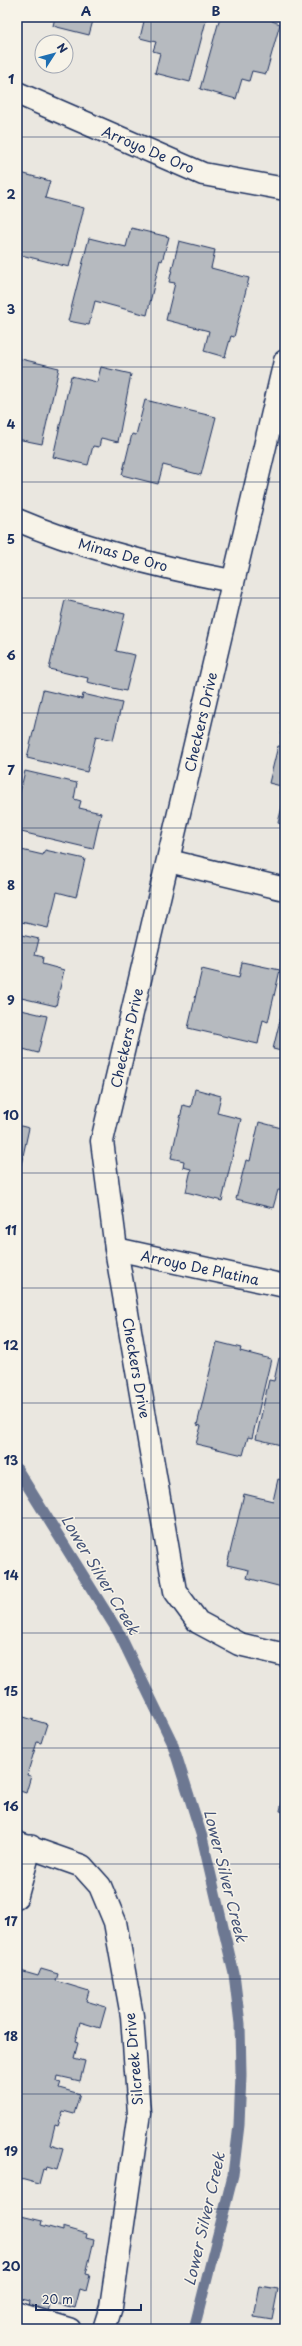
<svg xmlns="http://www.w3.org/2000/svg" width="302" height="2346" viewBox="0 0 302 2346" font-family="'Playpen Sans',sans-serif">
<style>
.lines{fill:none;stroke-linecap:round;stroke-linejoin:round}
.stream{stroke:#6d7892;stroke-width:11}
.building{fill:#b6babf;stroke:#1b2f5e}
.service-casing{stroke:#1b2f5e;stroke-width:24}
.minor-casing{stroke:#1b2f5e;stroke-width:25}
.tertiary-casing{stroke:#1b2f5e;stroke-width:25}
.service{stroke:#f7f3e8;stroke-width:21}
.minor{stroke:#f7f3e8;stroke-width:22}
.tertiary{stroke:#f7f3e8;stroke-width:22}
.grid{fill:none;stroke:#1b2f5e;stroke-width:1;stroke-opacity:0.55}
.labels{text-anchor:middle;stroke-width:3;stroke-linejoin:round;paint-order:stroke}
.street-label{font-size:14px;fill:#1b2f5e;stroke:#f7f3e8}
.water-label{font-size:15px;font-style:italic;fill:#445378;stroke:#f7f3e8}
.neatline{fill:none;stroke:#1b2f5e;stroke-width:1.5}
.grid-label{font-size:13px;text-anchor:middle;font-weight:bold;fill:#1b2f5e}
</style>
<rect width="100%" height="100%" fill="#eae7e0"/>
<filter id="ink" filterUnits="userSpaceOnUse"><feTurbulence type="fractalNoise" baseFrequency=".025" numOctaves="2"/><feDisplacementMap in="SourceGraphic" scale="8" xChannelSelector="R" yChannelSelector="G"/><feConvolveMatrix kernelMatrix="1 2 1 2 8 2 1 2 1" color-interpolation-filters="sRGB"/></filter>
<g filter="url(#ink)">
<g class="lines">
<path class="stream" d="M17,1469L119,1633L172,1742L202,1837L234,1974L240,2024L241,2075L239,2125L233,2175L194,2329"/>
</g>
<path class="building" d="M55,17H94L89,35L53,26Z
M145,17H207L190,82L155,73L160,53L153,51L156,42L140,38Z
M220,17H273L272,21L280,24L266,74L252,71L249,81L242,79L236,99L200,89Z
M17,172L50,181L45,198L84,208L69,267L17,254Z
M131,228L169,237L162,261L160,260L147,315L95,301L89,325L68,321L89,238L126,247Z
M179,241L215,250L211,268L249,278L234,337L231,336L225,357L204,351L209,331L166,320L175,283L169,282Z
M17,358L59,368L42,444L17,439Z
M101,367L131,374L118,442L101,438L99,447L93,446L88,465L53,457L71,376L97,382Z
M145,400L216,417L201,475L163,465L158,484L122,475L132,434L136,435Z
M65,600L125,614L116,651L135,655L126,691L87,682L88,678L49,669Z
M17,601L20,602L17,616Z
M43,690L82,699L83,694L122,703L113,740L96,736L87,772L27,758Z
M285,719V736L281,735Z
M278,746L285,747V787L269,783Z
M25,771L77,783L74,799L81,801L79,808L101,813L93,849L17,831V804Z
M285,794V825L278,823Z
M17,849L43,855L45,850L85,859L76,897L57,892L48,928L17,921Z
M17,934L39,939L35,955L43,957L42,964L64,970L56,1006L17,997Z
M242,962L280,970L268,1022L263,1020L258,1044L188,1028L202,969L239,978Z
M285,1000V1052L273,1049Z
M17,1009L47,1016L38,1053L19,1048L17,1058Z
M195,1089L221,1096L217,1113L241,1119L222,1201L186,1192L191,1169L183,1167L184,1161L171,1158L183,1105L191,1107Z
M259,1122L285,1129V1191L278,1190L273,1208L236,1199L246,1160L250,1161Z
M17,1125L29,1128L21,1165L17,1164Z
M217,1342L241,1348L240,1351L271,1359L252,1438L248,1437L243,1455L196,1444L201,1426L197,1425Z
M279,1358L285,1360V1446L256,1439L269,1380L274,1381Z
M278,1479L285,1481V1576L282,1587L247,1578L249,1570L227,1565L244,1494L273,1501Z
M17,1715L47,1724L41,1743L37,1742L27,1775L31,1776L26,1793L20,1791L17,1803Z
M285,1788V1812L280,1811Z
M282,1853L285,1854V1871L279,1869Z
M41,1969L58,1974L56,1981L89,1991L86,2001L106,2007L100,2028L80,2022L75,2042L78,2043L74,2058L85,2061L80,2081L58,2076L57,2081L61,2082L59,2088L80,2094L74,2114L63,2111L58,2126L55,2125L50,2145L63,2149L57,2170L47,2167L46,2170L43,2169L39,2184L17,2178V1970L38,1976Z
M17,2215L42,2221L41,2225L63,2231V2227L87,2234L86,2238L94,2240L86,2274L90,2275L86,2291L80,2289L75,2308L51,2302L48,2311L29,2306L30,2301L17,2298Z
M260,2286L278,2289L272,2320L254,2317Z"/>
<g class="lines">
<g class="service-casing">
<path id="service" d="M17,1897L31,1846
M17,2313L70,2329"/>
</g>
<g class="minor-casing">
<path id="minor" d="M17,93L203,174L285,189
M17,520C85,549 159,567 232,581
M169,861L285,889
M116,1249L285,1286
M17,1843L82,1866L100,1886L115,1922L132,2016L139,2113L111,2307L104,2329"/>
</g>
<g class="tertiary-casing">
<path id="tertiary" d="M285,361L102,1141L116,1249L175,1591L198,1622L239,1644L285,1655"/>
</g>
<use href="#service" class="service"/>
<use href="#minor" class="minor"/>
<use href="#tertiary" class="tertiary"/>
</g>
</g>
<path class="grid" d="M151,17V2329M17,137H285M17,252H285M17,367H285M17,482H285M17,598H285M17,713H285M17,828H285M17,943H285M17,1058H285M17,1173H285M17,1288H285M17,1403H285M17,1518H285M17,1633H285M17,1748H285M17,1864H285M17,1979H285M17,2094H285M17,2209H285"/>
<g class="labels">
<g class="street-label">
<text transform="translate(148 150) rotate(23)" y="5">Arroyo De Oro</text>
<text transform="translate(123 555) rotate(15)" y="5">Minas De Oro</text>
<text transform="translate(201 722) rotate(-77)" y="5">Checkers Drive</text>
<text transform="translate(127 1038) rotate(-77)" y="5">Checkers Drive</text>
<text transform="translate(200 1268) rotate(12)" y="5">Arroyo De Platina</text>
<text transform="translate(136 1368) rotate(80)" y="5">Checkers Drive</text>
<text transform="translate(134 2059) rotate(-95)" y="5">Silcreek Drive</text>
</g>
<g class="water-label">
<text transform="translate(100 1575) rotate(59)" y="5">Lower Silver Creek</text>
<text transform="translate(225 1876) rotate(76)" y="5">Lower Silver Creek</text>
<text transform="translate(205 2219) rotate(-77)" y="5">Lower Silver Creek</text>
</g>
</g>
<rect width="302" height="2346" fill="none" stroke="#f7f3e8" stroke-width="44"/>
<g transform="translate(54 54) rotate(54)"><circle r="19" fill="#f7f3e8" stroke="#9fa5b1"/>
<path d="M0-3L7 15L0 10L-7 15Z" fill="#1f6fb2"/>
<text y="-6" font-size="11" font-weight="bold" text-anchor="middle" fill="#1b2f5e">N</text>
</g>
<path d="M36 2304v6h105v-6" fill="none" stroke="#1b2f5e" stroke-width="2"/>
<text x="42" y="2304" font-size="12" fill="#1b2f5e" stroke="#f7f3e8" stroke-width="3" paint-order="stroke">20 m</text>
<rect x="22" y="22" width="258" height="2302" class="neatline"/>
<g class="grid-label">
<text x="86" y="16">A</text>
<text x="216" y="16">B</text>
<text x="11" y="84">1</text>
<text x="11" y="199">2</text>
<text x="11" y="314">3</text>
<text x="11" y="429">4</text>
<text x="11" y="544">5</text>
<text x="11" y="660">6</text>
<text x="11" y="775">7</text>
<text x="11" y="890">8</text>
<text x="11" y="1005">9</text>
<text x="11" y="1120">10</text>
<text x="11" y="1235">11</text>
<text x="11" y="1350">12</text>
<text x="11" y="1465">13</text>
<text x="11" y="1580">14</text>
<text x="11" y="1696">15</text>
<text x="11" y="1811">16</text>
<text x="11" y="1926">17</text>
<text x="11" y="2041">18</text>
<text x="11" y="2156">19</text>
<text x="11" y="2271">20</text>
</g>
</svg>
